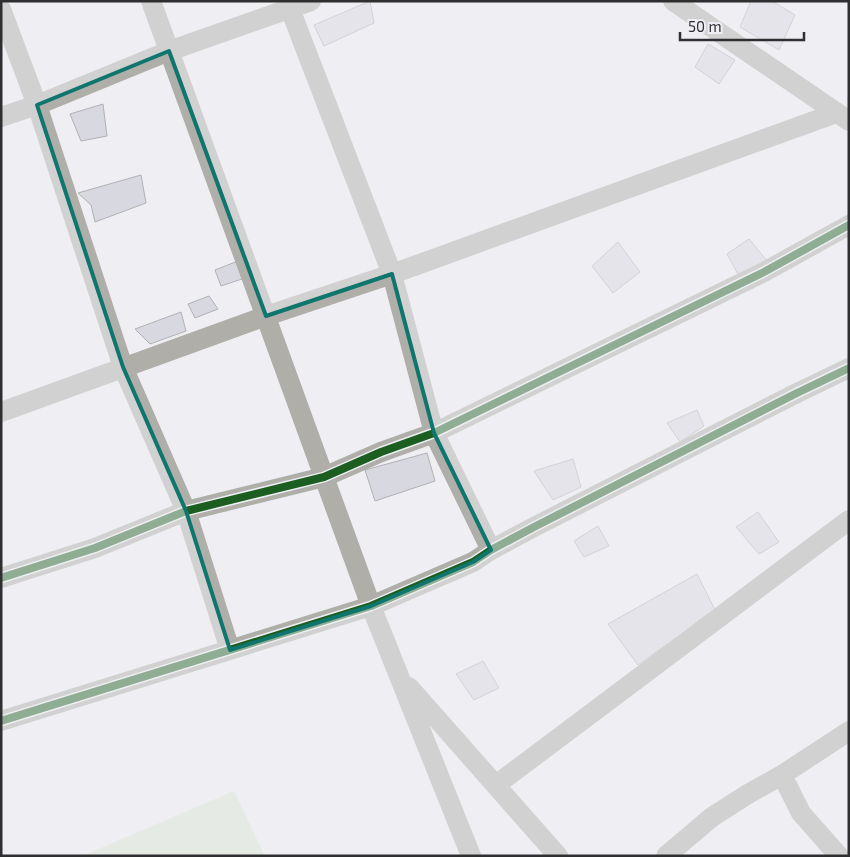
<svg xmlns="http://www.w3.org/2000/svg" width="850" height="857" viewBox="0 0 850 857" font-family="'Exo 2',sans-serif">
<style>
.park{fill:#dae4d6}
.building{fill:#d8d8e1;stroke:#b1b1b4}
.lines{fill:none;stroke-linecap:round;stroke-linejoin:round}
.street{stroke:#afaea9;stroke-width:20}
.cycleway-casing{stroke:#eeeef4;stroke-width:11}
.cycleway{stroke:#1b5e20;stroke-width:8}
.marked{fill:none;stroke:#0f766e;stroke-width:4;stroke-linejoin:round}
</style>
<rect width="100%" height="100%" fill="#efeff3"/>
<path class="park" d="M234,791L265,856H82Z"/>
<path class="building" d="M370,1L374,23L324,46L314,25Z
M751,1H772L795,15L779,50L740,27Z
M708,44L735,60L719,84L695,67Z
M103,104L107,136L81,141L70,114Z
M141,175L146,203L95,222L91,205L78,193Z
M749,239L768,262L739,276L727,254Z
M618,242L640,272L613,293L592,266Z
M238,261L245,278L221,286L215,270Z
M209,296L218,309L195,318L188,304Z
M181,312L186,331L150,344L135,329Z
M697,410L704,426L680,442L667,423Z
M427,453L435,481L375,501L365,470Z
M573,459L581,487L553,500L534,471Z
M758,512L779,542L759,554L736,527Z
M598,526L609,546L584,557L574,541Z
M697,574L715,610L638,665L608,624Z
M483,661L499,688L474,700L456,674Z"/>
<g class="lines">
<path class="street" d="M151,1L371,606L471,856
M287,1L392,274L434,433L491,550
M673,1L849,121
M1,9L37,105L123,367L186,511L230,650
M1,117L37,105L169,51L311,1
M1,412L266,316L392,274L836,113
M1,578L95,548L186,511L324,477L381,452L434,433L764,272L849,225
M409,687L558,856
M1,721L371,606L473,562L491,550L534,527L797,393L849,368
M782,775L801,813L839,856
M496,785L849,520
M666,856L712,817L748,794L782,775L849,731"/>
<g class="cycleway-casing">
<path id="cycleway" d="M1,578L95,548L186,511L324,477L381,452L434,433L764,272L849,225
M1,721L371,606L473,562L491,550L534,527L797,393L849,368"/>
</g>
<use href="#cycleway" class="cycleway"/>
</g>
<path d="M0 0H850V857H0ZM169,51L266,316L392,274L434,433L491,550L473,562L371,606L230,650L186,511L123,367L37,105Z" fill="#efeff3" fill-opacity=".55" fill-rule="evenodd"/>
<path class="marked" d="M169,51L266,316L392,274L434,433L491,550L473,562L371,606L230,650L186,511L123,367L37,105Z"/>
<rect width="850" height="857" fill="none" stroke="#2f2f31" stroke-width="5"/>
<path d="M680 32v8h124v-8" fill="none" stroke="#2f2f31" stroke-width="2.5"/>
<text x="688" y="32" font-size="15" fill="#2f2f31" stroke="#eeeef4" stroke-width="4" paint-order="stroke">50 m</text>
</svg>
